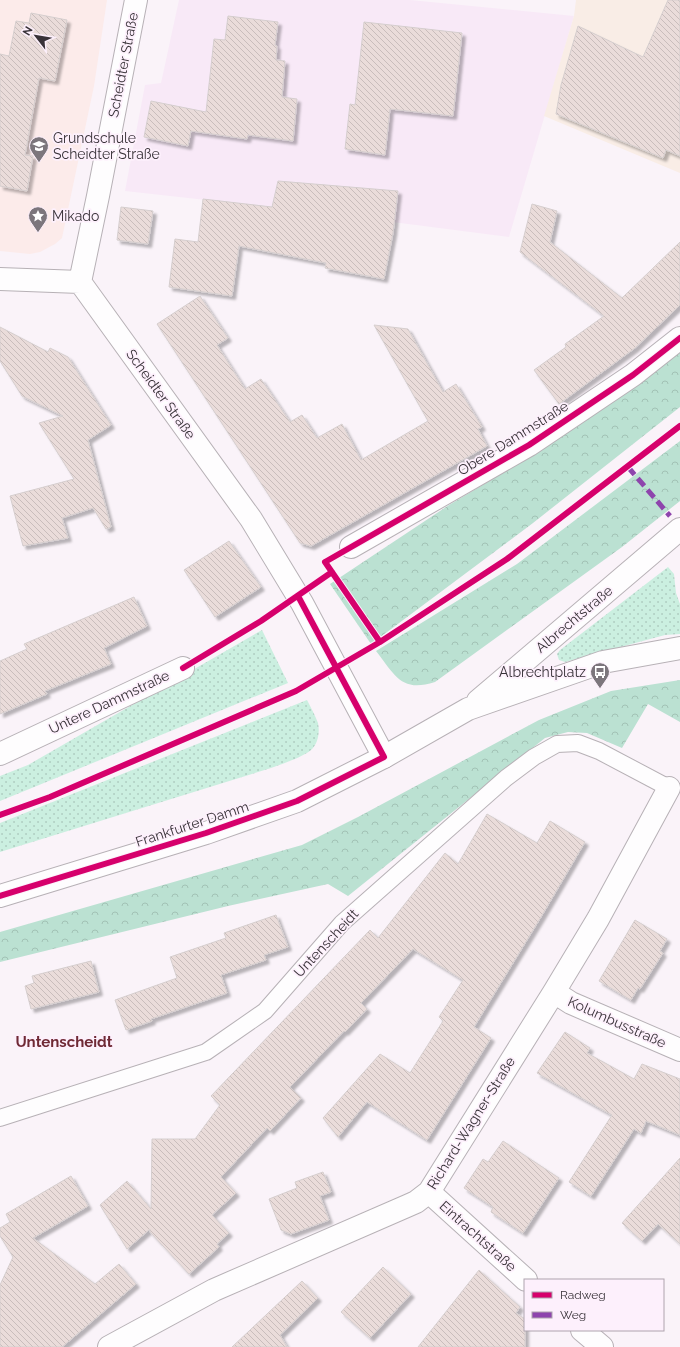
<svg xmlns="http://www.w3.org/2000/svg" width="680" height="1347" viewBox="0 0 680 1347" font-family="Raleway,sans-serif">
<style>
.built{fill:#f8e9f7}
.industrial{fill:#f9ede6}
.education{fill:#fcebea}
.grass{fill:url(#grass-dots)}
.forest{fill:url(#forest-crowns)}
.building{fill:url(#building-back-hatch);stroke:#d5cece;filter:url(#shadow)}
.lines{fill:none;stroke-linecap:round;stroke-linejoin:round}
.lane-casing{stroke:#b7b1b6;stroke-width:18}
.street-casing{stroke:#b7b1b6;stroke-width:24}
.secondary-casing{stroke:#b7b1b6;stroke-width:24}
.primary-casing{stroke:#b7b1b6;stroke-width:24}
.lane{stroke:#fefdfe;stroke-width:16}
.street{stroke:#fefdfe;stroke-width:22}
.secondary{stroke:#fefdfe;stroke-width:22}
.primary{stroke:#fefdfe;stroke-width:22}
.quiet{stroke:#8e44ad;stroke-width:5;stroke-dasharray:10 5;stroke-linecap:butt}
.cycleway-casing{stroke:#fdf0fc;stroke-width:8}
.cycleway{stroke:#d6006c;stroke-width:6}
.labels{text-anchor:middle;stroke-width:3.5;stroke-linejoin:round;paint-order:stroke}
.street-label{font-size:14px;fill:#383238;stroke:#fdf0fc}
.poi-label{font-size:14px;fill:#383238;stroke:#fdf0fc;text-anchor:start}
.neighbourhood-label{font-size:15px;font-weight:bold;fill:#6f2935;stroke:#fdf0fc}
</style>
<defs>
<pattern id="grass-dots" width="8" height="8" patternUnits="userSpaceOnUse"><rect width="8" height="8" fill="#cbefe0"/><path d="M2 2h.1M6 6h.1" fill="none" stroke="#afcdc1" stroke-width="1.8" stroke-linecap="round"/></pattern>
<pattern id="forest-crowns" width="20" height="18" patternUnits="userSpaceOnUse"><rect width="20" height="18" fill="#bbe1d2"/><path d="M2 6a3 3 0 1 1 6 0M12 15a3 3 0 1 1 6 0" fill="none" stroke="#a2c2b5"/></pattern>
<pattern id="building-back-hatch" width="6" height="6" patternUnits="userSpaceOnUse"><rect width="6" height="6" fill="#eadcda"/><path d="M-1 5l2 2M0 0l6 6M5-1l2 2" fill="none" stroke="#c9bdbc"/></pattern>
<filter id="shadow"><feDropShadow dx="3.5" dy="3.5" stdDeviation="1" flood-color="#0004"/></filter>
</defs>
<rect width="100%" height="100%" fill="#faf3f9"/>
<path class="built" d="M179,0H410L574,16L509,237L315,212L125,191L145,85L161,83Z"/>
<path class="industrial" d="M576,0H680V173L544,116L574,16Z"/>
<path class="education" d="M0,0H107L94,86L62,238L55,244L40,252L30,254L0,251Z"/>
<path class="grass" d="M668,567L674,574L676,593L680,604V634L665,635L565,662L559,660L557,654L560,650Z
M262,630L288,683L0,801V776L28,765Z
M307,700C311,708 315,715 318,723C320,732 318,744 311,750C303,757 282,764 271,768L0,852V823Z"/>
<path class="forest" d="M680,349V407L533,523L371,644L330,584L449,505L535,454Z
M680,441V501L622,547L435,682C401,693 395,675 376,651L517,564Z
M680,680V722L648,704L622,748L587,733L568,732L545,738L348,896L328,884L228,906L0,962V932L302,845L358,817L539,720L611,691Z"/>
<path class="building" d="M668,0H680V156L666,150L663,158L556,114L561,85L578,26L643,57Z
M31,13L67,20L55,81L39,78L25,155L33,156L27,191L0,186V54L9,56L16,21L29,23Z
M228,16L278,22L275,45L277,46L276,60L285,61L282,97L297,99L293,141L248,135L247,139L191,131L188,146L144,137L151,101L206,112L214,39L225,40Z
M364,22L462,33L453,116L390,109L385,155L345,149L350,104L355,105Z
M278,181L398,191L393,233L384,279L325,268L326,263L239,246L232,296L169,287L175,239L198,242L203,199L272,207Z
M532,204L557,211L550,242L622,298L680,242V305L635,348L559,404L534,370L566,347L565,344L604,316L520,252Z
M121,207L153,211L148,244L117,240Z
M200,296L228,338L217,345L245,389L261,379L290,422L302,415L317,438L342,424L361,460L428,421L374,325L408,329L443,392L456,384L482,427L478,429L487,446L311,546L300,543L157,324Z
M0,327L48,352L50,348L68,357L111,425L88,440L111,527L106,529L93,508L62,518L68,538L23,546L10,496L74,479L39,423L63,416L22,396L0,361Z
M229,541L261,587L215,617L184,570Z
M134,597L147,626L104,648L111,664L45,691L47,694L0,714V661L27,649L24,644Z
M487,814L537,843L550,821L585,842L541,917L474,1027L491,1038L427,1140L367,1102L338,1137L323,1118L380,1054L410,1073L443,1021L439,1017L463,980L413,949L361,1003L367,1009L345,1032L344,1031L290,1087L301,1098L270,1131L267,1128L221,1177L236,1193L212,1215L229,1233L217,1244L219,1247L189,1274L150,1232V1229L127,1249L100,1205L127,1181L151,1209L152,1139H195L220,1105L211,1096L370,930L378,938L445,853L458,864Z
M276,915L288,947L264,955L266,960L221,975L227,993L151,1019L152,1021L126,1030L115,1000L177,978L170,957L226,938L224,933Z
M635,920L667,939L660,951L663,953L640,989L638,988L631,1000L599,981Z
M91,961L99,992L31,1009L25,986L34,983L32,976Z
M565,1032L590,1048L587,1053L634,1079L642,1064L680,1079V1135L646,1121L641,1133L634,1129L591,1196L569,1182L612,1115L537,1073Z
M503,1141L559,1178L523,1233L491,1212L493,1207L464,1188L483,1159L488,1162Z
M680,1158V1244L658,1224L642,1241L622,1223Z
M323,1172L331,1192L320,1196L329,1220L291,1234L281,1230L269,1199L297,1188L295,1182Z
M71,1176L88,1206L33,1238L95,1284L119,1264L136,1284L62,1347H0V1285L13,1257L0,1236V1228L10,1222L6,1214Z
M383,1267L411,1294L370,1338L341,1312Z
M479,1270L520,1307L516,1313L525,1319V1347H418Z
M302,1281L318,1298L280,1335L287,1347H232Z"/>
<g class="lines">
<g class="lane-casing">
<path id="lane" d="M0,1118L206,1052L265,1011L342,923L506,778L534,757L557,744L578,743L599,751L669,788"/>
</g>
<g class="street-casing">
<path id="street" d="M351,547L529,445L633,375L680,338
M0,754L183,668
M554,992L571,1003L680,1050
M429,1192L526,1280
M582,1330L602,1347
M109,1347L214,1290L407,1206L416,1202L429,1192L554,992L598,919L669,788"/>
</g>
<g class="secondary-casing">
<path id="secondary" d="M136,0L98,196L80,282L251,519L302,603L384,757
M0,279L80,282"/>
</g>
<g class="primary-casing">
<path id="primary" d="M478,701L680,529
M0,896L206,833L297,801L384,757L468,709L603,662L680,648"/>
</g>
<use href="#lane" class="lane"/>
<use href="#street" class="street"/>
<use href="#secondary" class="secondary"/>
<use href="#primary" class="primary"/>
<path class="quiet" d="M628,467L670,516"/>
<g class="cycleway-casing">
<path id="cycleway" d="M380,642L325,562L529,445L633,375L680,338
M183,668L261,621L332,572
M0,815L50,797L296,691L380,642L507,559L680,426
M0,896L206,833L297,801L384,757L298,596"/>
</g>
<use href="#cycleway" class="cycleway"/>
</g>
<defs>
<g id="school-pin" transform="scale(1)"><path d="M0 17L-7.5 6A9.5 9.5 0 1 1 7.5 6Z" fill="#7c767c" stroke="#fdf0fc"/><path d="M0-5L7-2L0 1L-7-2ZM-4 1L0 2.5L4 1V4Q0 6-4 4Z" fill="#fff"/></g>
<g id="sight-pin" transform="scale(1)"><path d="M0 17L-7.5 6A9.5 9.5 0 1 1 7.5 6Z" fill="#7c767c" stroke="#fdf0fc"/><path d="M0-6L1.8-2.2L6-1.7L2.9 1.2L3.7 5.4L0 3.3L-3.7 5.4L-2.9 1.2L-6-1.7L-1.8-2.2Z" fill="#fff"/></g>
<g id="bus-pin" transform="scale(1)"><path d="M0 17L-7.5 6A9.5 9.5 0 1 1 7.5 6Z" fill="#7c767c" stroke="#fdf0fc"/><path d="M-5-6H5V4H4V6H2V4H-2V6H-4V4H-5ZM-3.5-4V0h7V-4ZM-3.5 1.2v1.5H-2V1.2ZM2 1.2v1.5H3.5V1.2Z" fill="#fff"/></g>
</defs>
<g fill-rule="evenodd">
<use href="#school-pin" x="39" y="146"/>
<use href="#sight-pin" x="38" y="216"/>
<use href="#bus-pin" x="600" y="672"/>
</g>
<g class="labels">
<g class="street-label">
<text transform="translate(123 65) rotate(-79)" y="5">Scheidter Straße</text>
<text transform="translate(161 394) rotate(54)" y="5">Scheidter Straße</text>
<text transform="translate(513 438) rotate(-32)" y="5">Obere Dammstraße</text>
<text transform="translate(574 619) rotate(-40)" y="5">Albrechtstraße</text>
<text transform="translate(109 702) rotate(-25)" y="5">Untere Dammstraße</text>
<text transform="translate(192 824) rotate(-18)" y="5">Frankfurter Damm</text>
<text transform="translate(326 943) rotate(-47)" y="5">Untenscheidt</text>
<text transform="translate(617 1022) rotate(24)" y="5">Kolumbusstraße</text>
<text transform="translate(471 1123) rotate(-58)" y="5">Richard-Wagner-Straße</text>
<text transform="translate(478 1236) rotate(42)" y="5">Eintrachtstraße</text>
</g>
<g class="poi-label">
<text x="53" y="143">Grundschule<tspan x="53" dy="16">Scheidter Straße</tspan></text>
<text x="52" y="221">Mikado</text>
<text x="586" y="677" text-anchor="end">Albrechtplatz</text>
</g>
<g class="neighbourhood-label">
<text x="64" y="1047">Untenscheidt</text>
</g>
</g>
<rect x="524" y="1279" width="140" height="52" fill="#fdf0fc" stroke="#aea4ae"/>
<rect x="532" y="1292" width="20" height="6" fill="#d6006c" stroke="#aea4ae"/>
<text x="560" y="1299" font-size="12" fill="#383238">Radweg</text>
<rect x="532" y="1312" width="20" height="6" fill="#8e44ad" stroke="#aea4ae"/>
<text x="560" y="1319" font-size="12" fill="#383238">Weg</text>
<g transform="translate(36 36) rotate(301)" stroke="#fdf0fc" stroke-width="3" paint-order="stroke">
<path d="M0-3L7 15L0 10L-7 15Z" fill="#383238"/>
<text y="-6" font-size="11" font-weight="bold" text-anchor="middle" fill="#383238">N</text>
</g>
</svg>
